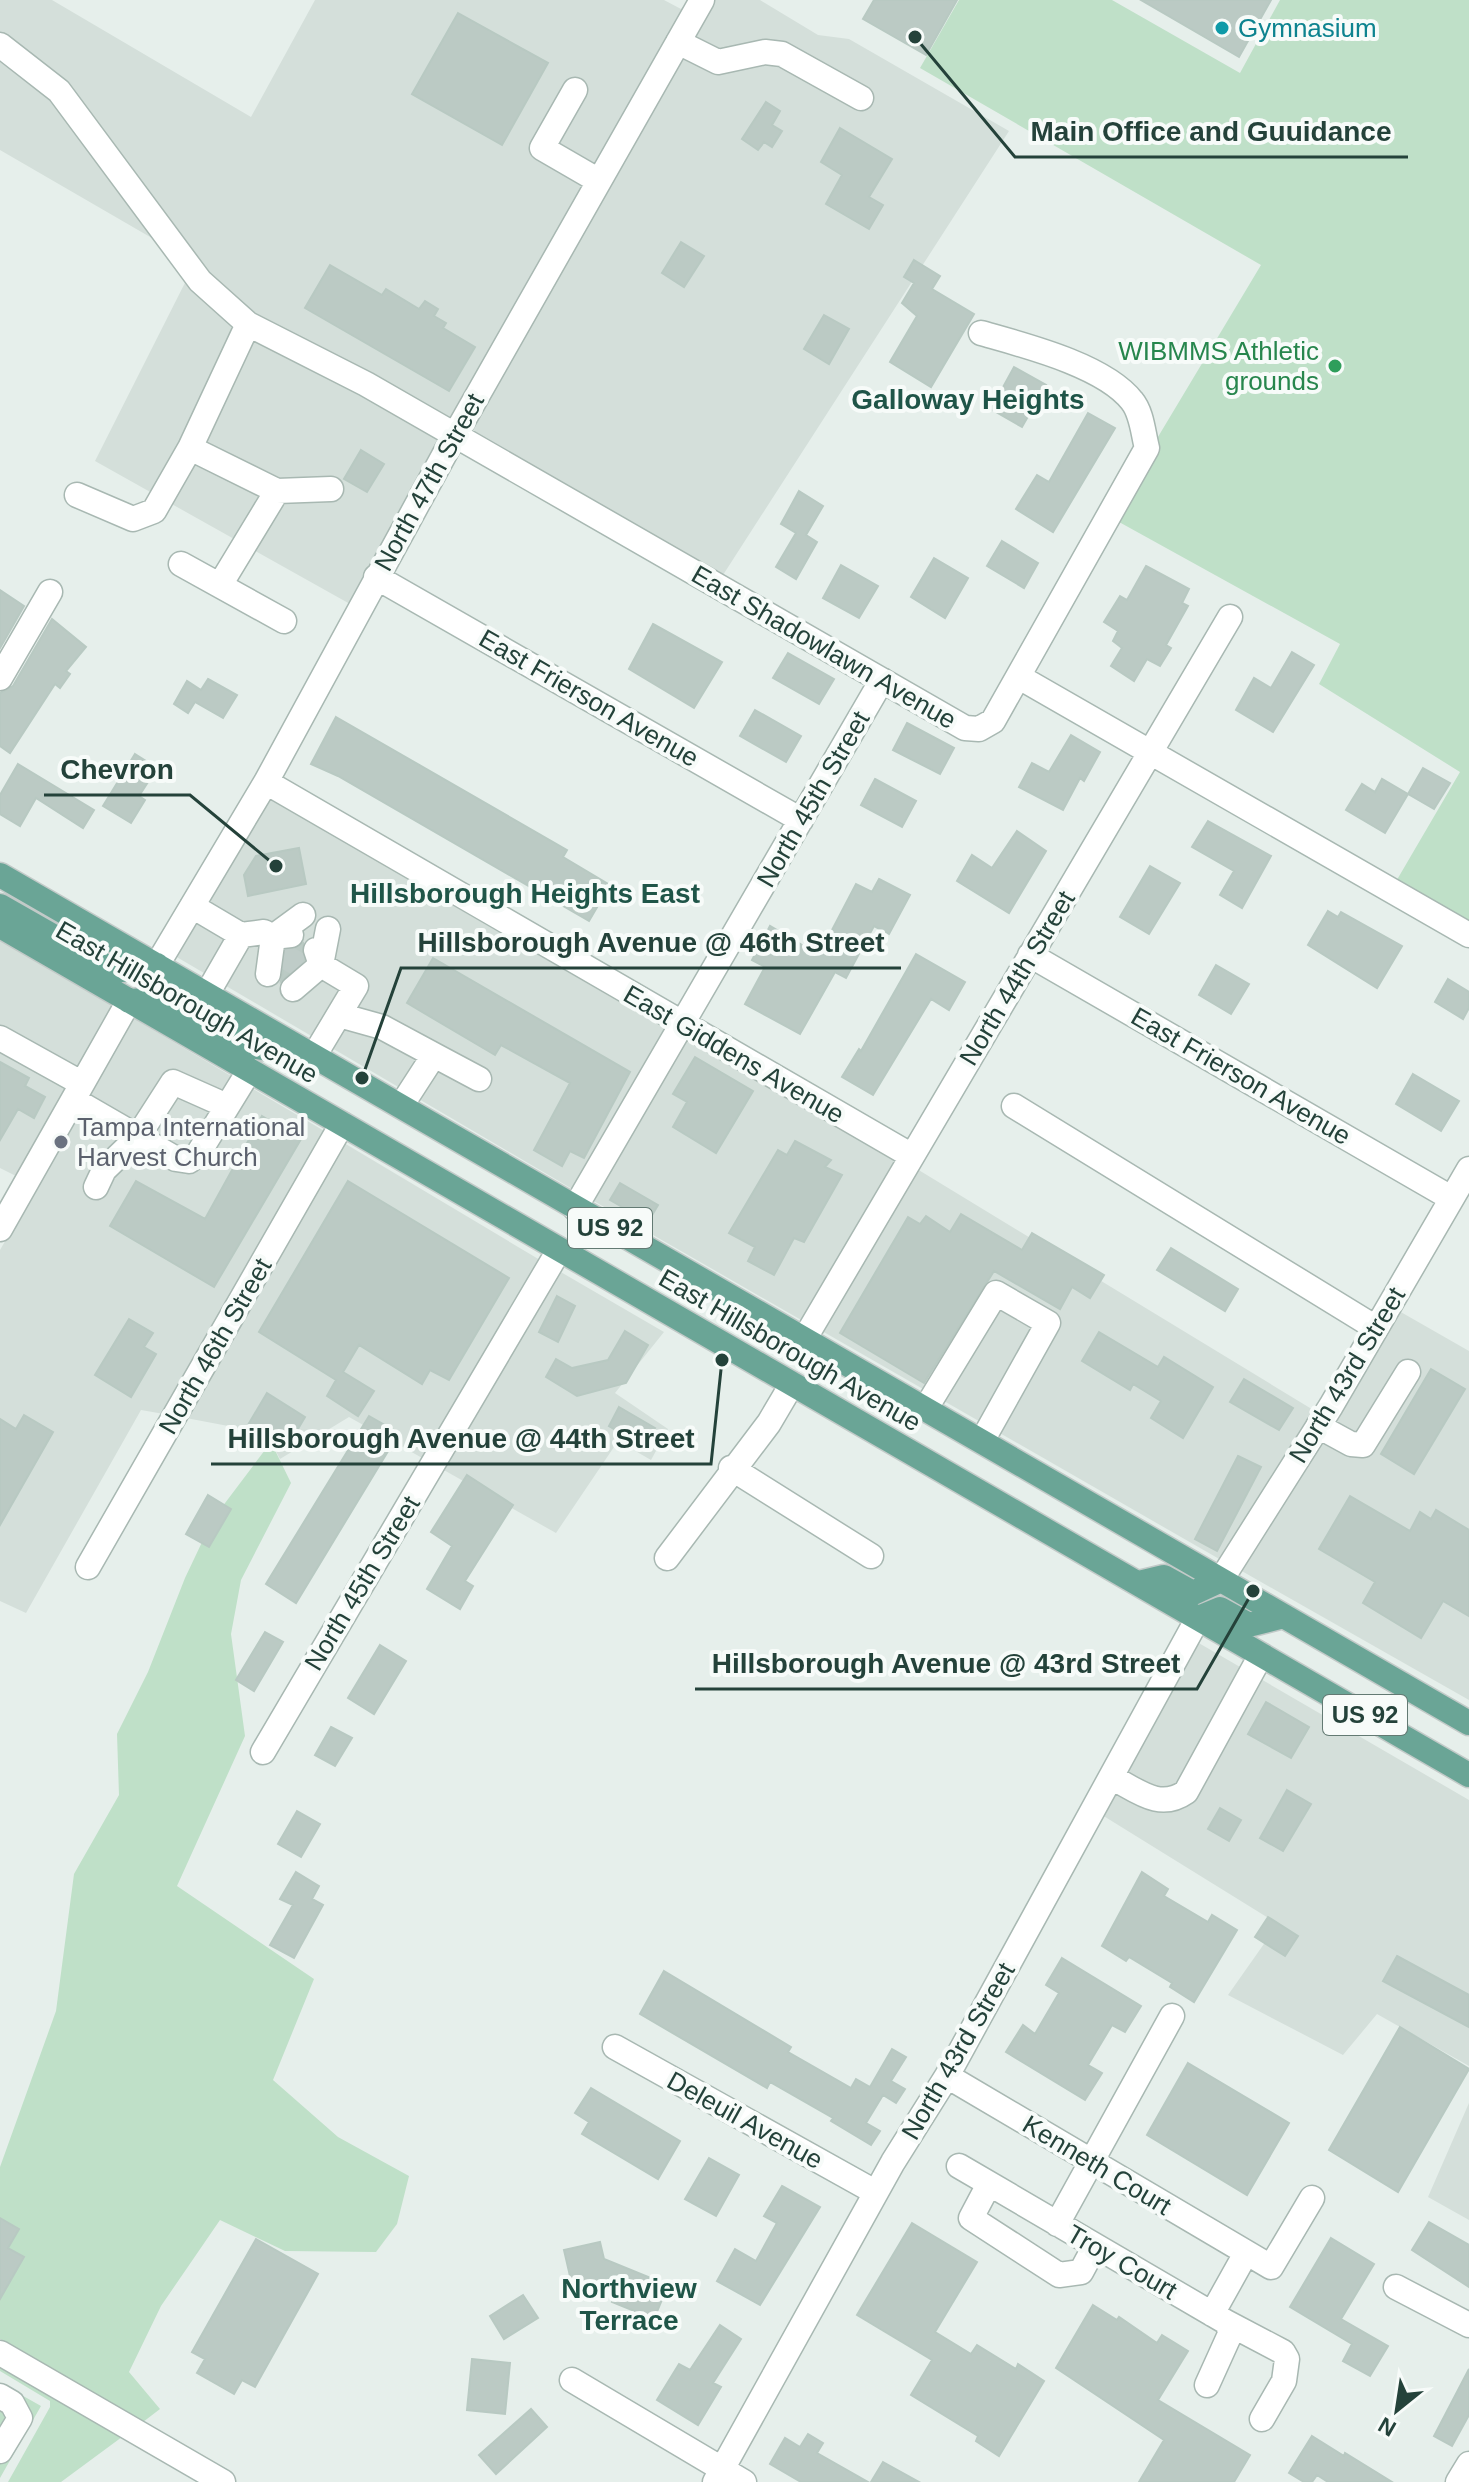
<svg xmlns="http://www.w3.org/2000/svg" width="1469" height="2482" viewBox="0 0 1469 2482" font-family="Helvetica,sans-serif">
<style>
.built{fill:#d4dfda}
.green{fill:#bfe0c8}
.building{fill:#bbcac4;stroke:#b8c9c2;stroke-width:2}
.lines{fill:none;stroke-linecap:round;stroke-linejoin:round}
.minor-tunnel{stroke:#bfccc8;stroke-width:24;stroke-dasharray:24 12;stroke-linecap:butt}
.minor-casing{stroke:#a8b8b2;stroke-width:27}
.major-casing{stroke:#c2cac8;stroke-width:27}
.minor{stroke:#fff;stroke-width:24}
.major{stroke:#6aa596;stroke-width:24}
.culture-dot{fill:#0f9aa8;stroke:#f7fbf9;stroke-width:3}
.leisure-dot{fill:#2e9e5b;stroke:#f7fbf9;stroke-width:3}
.worship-dot{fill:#6b7280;stroke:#f7fbf9;stroke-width:3}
.labels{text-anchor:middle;stroke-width:8;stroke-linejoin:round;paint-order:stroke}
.shield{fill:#f7fbf9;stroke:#637a73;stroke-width:2}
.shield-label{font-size:24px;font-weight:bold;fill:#24423a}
.culture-label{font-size:26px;fill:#0d838f;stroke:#f7fbf9;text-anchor:start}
.leisure-label{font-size:26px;fill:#27864d;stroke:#f7fbf9;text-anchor:end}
.street-label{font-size:26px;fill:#24423a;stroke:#f7fbf9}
.worship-label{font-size:26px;fill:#5b616d;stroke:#f7fbf9;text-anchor:start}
.neighbourhood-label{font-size:28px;font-weight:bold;fill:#1f5548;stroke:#f7fbf9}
.leader{fill:none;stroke:#24423a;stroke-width:3}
.callout-dot{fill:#24423a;stroke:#f7fbf9;stroke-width:3}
.callout-label{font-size:28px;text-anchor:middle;font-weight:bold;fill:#24423a;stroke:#f7fbf9;stroke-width:8;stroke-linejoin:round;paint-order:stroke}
</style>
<rect width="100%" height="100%" fill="#e6efeb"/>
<path class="built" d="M0,0H52L251,117L315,0H664L681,9L690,0L350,604L95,461L195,263L0,150Z
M714,0H760L818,35L849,39L1009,131L723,575L470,430Z
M269,798L667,1030L574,1190L175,956Z
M0,940L115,1007L18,1177L0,1168Z
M133,1018L326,1132L164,1414L141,1410L26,1613L0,1601V1250Z
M686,1040L897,1161L803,1321L592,1200Z
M344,1143L540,1260L424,1459L349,1417L280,1459L271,1442L275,1435L186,1418Z
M917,1169L1315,1411L1221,1560L822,1331Z
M559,1271L664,1332L615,1393L668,1429L651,1460L618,1441L556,1533L442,1469Z
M1399,1311L1469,1351V1700L1240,1570Z
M1197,1642L1469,1800V2066L1377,2014L1343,2055L1228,1995L1278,1924L1102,1815Z
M1469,2103V2220L1428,2197Z"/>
<path class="green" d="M959,0H1112L1240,73L1280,0H1469V935L1391,890L1460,772L1319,684L1340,644L1110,517L1261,265L920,68Z
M271,1442L291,1483L241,1580L231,1634L245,1736L177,1886L314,1979L273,2080L338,2137L409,2176L397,2224L376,2252L285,2251L220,2220L161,2306L129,2372L160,2409L143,2422L0,2339V2167L56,2011L74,1874L119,1795L117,1734L148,1672L185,1578L213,1519Z
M0,2367L122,2437L61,2482H8L50,2407V2401L0,2371Z
M0,2383L41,2406L0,2478Z"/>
<path class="building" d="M874,0H957L926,55L863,19Z
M1141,0H1271L1239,57Z
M458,13L548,63L502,145L412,94Z
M766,102L780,111L772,125L782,131L772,147L764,142L758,150L742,139Z
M840,128L892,159L869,197L883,205L869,229L826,204L842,175L821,162Z
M681,242L704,256L684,287L662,273Z
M914,260L940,276L932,289L974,314L931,387L890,362L917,316L902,303L914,283L904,277Z
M330,265L382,295L386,289L419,309L425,301L438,309L434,316L446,323L443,328L475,347L449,391L305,308Z
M824,315L849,329L829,364L804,349Z
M1014,367L1046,385L1022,427L991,409Z
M1088,413L1115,428L1053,532L1016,509L1037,475L1049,482Z
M361,450L384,464L367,492L344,479Z
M799,491L823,506L806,535L817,542L796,579L776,567L796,533L781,524Z
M1002,541L1038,563L1024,588L987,566Z
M934,558L968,578L945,618L911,597Z
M841,565L878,586L859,618L823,598Z
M1146,566L1189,589L1182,603L1188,606L1166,645L1171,648L1160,666L1147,659L1134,681L1111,666L1122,648L1113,641L1118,631L1104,622L1120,596L1127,600Z
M0,590L24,606L0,648Z
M52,619L86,647L66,671L70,674L60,688L55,684L10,753L0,746V693L13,686Z
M653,624L722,662L694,708L629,669Z
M1292,652L1314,665L1273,732L1236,710L1254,678L1271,688Z
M788,653L834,679L819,704L773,678Z
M208,679L237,695L223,718L195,702L188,713L174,704L187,681L201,690Z
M755,710L801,736L786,762L740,736Z
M336,717L567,850L563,857L610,885L589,921L338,776L311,764Z
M907,723L954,748L940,774L893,750Z
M1071,735L1100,752L1084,781L1080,778L1063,810L1019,787L1032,763L1049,772Z
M135,754L157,768L139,796L145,800L131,823L103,806Z
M18,764L94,810L83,828L36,798L20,826L0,814V795Z
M1423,768L1450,783L1434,809L1408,794L1385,833L1346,810L1362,784L1375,792L1382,779L1408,794Z
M875,779L916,801L902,827L861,805Z
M1208,821L1271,856L1242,908L1220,895L1234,871L1192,847Z
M1017,831L1046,851L1009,913L957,881L972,855L992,868Z
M299,848L306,884L248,896L244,875L256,856Z
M1150,866L1180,883L1149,934L1120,917Z
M879,879L910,895L889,934L874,926L846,978L835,972L800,1034L745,1004L765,967L752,960L770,926L819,955L856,884L872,892Z
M1328,911L1338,917L1341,912L1402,946L1377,988L1308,945Z
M303,943L304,960L281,981L286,951Z
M916,954L965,982L949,1010L931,999L873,1095L842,1077L859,1049L861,1051Z
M433,958L630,1072L584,1158L570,1151L562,1166L534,1150L570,1083L501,1045L495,1055L407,1003Z
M1216,965L1249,984L1231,1014L1199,995Z
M1448,979L1469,992V1008L1463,1019L1435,1002Z
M695,1057L753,1091L716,1153L673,1127L687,1102L673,1094Z
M0,1062L29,1078L25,1086L45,1097L34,1118L18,1109L0,1140Z
M1413,1074L1459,1101L1441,1131L1396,1104Z
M262,1116L301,1139L214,1287L110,1226L136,1181L205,1219Z
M795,1141L831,1160L825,1167L842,1175L804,1242L794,1238L774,1275L748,1261L755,1247L729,1233L778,1150L787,1155Z
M348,1181L509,1278L449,1380L430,1370L422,1384L359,1345L343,1372L374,1391L358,1416L327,1396L336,1380L259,1332Z
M620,1183L658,1205L648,1222L610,1200Z
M961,1214L1022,1250L1032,1233L1104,1275L1090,1298L1072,1287L1060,1309L994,1271L924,1383L840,1333L908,1217L920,1224L926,1216L950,1232Z
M1171,1248L1238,1289L1225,1311L1157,1270Z
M557,1296L575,1306L558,1342L539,1332Z
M129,1319L153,1333L144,1347L156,1354L131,1397L95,1375Z
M625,1331L648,1345L626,1383L577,1396L546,1377L556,1359L572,1368L608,1360Z
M1099,1332L1158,1367L1164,1357L1213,1387L1183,1438L1151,1418L1161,1401L1133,1384L1130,1390L1082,1361Z
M1431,1369L1465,1389L1414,1474L1381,1454Z
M1244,1379L1293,1408L1279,1430L1230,1402Z
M267,1393L305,1417L286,1449L248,1425Z
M619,1407L655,1428L643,1446L609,1426Z
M24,1415L53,1432L0,1525V1419L16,1429Z
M369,1416L399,1433L296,1603L266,1584Z
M1238,1456L1261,1467L1217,1551L1195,1539Z
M467,1475L513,1505L465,1581L473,1586L460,1609L427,1589L452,1546L431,1532Z
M208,1495L231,1509L209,1547L186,1534Z
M1350,1496L1410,1531L1420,1512L1431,1519L1436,1510L1469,1530V1616L1443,1601L1421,1638L1363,1603L1375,1582L1319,1549Z
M265,1632L283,1642L254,1691L236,1680Z
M380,1645L406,1661L374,1714L348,1698Z
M1266,1702L1309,1727L1291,1758L1248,1734Z
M331,1727L352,1738L335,1766L315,1755Z
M1287,1790L1311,1804L1283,1851L1260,1838Z
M1220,1808L1241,1820L1229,1841L1208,1829Z
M297,1811L320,1824L301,1857L278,1844Z
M296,1872L319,1886L312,1899L323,1905L294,1958L270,1945L293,1905L280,1899Z
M1142,1872L1168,1889L1164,1896L1208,1922L1212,1915L1237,1930L1194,2002L1170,1987L1172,1983L1129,1957L1126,1961L1102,1946Z
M1268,1917L1298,1936L1285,1956L1255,1937Z
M1397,1956L1469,1995V2027L1383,1981Z
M1062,1958L1141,2006L1125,2032L1112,2025L1088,2065L1102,2073L1085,2100L1006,2052L1023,2025L1035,2034L1059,1993L1046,1985Z
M664,1971L791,2047L788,2052L851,2088L856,2079L870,2087L892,2049L906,2057L891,2081L905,2089L896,2103L883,2095L866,2123L880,2131L871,2145L831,2121L833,2118L770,2082L767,2088L640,2014Z
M1400,2027L1469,2069L1398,2192L1329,2150Z
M1188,2063L1289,2123L1247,2195L1147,2135Z
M591,2088L680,2141L658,2179L582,2134L589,2122L575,2113Z
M709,2158L739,2175L716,2216L685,2199Z
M782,2186L820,2207L760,2305L717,2281L735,2249L756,2261L777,2223L764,2216Z
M0,2218L19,2229L8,2248L24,2257L0,2299Z
M1429,2222L1469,2245V2287L1412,2250Z
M912,2223L977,2262L935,2332L971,2354L977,2345L1016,2369L1018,2364L1044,2381L999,2456L976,2441L978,2436L911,2395L932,2360L857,2315Z
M1331,2238L1374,2264L1341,2319L1388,2346L1370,2376L1343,2361L1352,2344L1290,2307Z
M256,2239L318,2274L255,2387L242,2380L234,2394L197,2373L205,2359L192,2352Z
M600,2242L604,2259L668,2285L654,2319L612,2302L622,2278L573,2289L564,2250Z
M523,2295L538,2318L504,2339L490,2316Z
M1093,2305L1117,2320L1119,2317L1157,2343L1162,2335L1188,2351L1158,2400L1250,2455L1234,2482H1139L1164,2440L1056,2368Z
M720,2325L741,2339L713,2383L721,2387L698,2425L657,2400L679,2364L690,2370Z
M472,2359L510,2363L505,2414L467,2410Z
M1469,2369V2415L1452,2446L1434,2436Z
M531,2409L547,2427L496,2474L479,2455Z
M808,2434L823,2443L817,2453L868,2482H801L770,2464L785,2438L800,2447Z
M1312,2436L1344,2456L1345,2453L1392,2482H1328L1317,2475L1312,2482H1304L1289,2473Z
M883,2462L919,2482H871Z"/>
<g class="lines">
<path class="minor-tunnel" d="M280,954L305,968"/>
<g class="minor-casing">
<path id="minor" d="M678,42L718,62L765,52L782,54L861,98
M0,45L59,91L200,281L248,324
M575,90L542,148L599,181
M331,489L277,491L190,448L248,324L366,384L965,728L979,729L993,721L1147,448C1143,433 1142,413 1132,401C1104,365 1023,345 981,333
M77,495L133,519L154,511L190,448
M181,564L284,621
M376,577L801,820
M220,585L277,491
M1019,677L1469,935
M0,678L50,592
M266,782L912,1156
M192,906L241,935L264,932L273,937L291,935
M1030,955L1451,1198
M157,965L266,782L455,435L702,0
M268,974L273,937L303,915
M293,989L321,965L328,929
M207,994L241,935
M339,1015L382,1027L434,1055L401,1106
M0,1038L81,1083
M434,1055L479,1079
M314,1056L356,986L321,965L316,950
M74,1100L176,1159L189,1161L198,1154L249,1071
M1014,1106L1376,1328
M96,1187L104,1170L137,1138L173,1082L227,1106
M575,1208L882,680
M0,1229L129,1001
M805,1338L1230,617
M926,1408L996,1293L1048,1323L982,1441
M1318,1426L1351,1444L1363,1445L1408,1372
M731,1468L871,1556
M667,1558L769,1423L792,1384
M88,1567L342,1124
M1221,1580L1331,1406L1469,1169
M263,1752L559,1250
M1111,1777C1137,1790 1159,1811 1186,1792L1261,1655
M615,2047L875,2192
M947,2076L1271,2267L1312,2198
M959,2166L1226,2322L1231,2332L1207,2385
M989,2184L971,2218L1059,2275L1081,2272L1095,2246
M1057,2224L1172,2016
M1396,2287L1469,2325
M1212,2314L1246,2253
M1226,2322L1283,2352L1287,2359L1284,2381L1262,2419
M0,2353L223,2482
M572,2380L744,2482
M0,2396L12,2403L20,2418L0,2451
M715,2482L893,2162L947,2076L1198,1618
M1458,2482L1469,2464"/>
</g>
<g class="major-casing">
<path id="major" d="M0,875L1469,1723
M0,906L114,971L157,965
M0,926L1469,1775
M129,1001L164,999L256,1047L298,1054
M1139,1583L1164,1577L1193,1593L1221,1580
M1198,1618L1220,1609L1249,1625L1284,1616"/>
</g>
<use href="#minor" class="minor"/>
<use href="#major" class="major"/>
</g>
<circle class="culture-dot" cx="1222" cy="28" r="8"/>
<circle class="leisure-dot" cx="1335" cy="366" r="8"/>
<circle class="worship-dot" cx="61" cy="1142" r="8"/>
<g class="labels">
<g class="shield">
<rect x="568" y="1208" width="84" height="40" rx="6"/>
<rect x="1323" y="1695" width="84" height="40" rx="6"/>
</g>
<g class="shield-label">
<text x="610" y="1236">US 92</text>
<text x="1365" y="1723">US 92</text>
</g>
<g class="culture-label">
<text x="1238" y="37">Gymnasium</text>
</g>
<g class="leisure-label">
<text x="1319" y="360">WIBMMS Athletic<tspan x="1319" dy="30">grounds</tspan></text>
</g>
<g class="street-label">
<text transform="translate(429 482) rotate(-61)" y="9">North 47th Street</text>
<text transform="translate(824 647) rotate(30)" y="9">East Shadowlawn Avenue</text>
<text transform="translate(589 698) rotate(30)" y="9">East Frierson Avenue</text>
<text transform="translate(813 799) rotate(-60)" y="9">North 45th Street</text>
<text transform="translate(1017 978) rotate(-59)" y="9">North 44th Street</text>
<text transform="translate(187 1002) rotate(30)" y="9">East Hillsborough Avenue</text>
<text transform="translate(734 1054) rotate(30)" y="9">East Giddens Avenue</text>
<text transform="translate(1241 1076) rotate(30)" y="9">East Frierson Avenue</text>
<text transform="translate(215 1346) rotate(-60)" y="9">North 46th Street</text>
<text transform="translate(790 1350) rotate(30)" y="9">East Hillsborough Avenue</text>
<text transform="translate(1347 1375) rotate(-59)" y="9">North 43rd Street</text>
<text transform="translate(362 1583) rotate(-59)" y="9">North 45th Street</text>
<text transform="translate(958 2051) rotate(-60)" y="9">North 43rd Street</text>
<text transform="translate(745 2120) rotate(29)" y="9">Deleuil Avenue</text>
<text transform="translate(1097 2165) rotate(31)" y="9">Kenneth Court</text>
<text transform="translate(1122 2262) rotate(30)" y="9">Troy Court</text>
</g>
<g class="worship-label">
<text x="77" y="1136">Tampa International<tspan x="77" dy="30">Harvest Church</tspan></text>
</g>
<g class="neighbourhood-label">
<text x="968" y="409">Galloway Heights</text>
<text x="525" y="903">Hillsborough Heights East</text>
<text x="629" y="2298">Northview<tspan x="629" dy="32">Terrace</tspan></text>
</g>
</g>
<path class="leader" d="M915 37L1015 157H1408M276 866L190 795H44M362 1078L401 968H901M722 1360L711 1464H211M1253 1591L1197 1689H695"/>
<g class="callout-dot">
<circle cx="915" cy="37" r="8"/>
<circle cx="276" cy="866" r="8"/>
<circle cx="362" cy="1078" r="8"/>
<circle cx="722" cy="1360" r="8"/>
<circle cx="1253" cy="1591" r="8"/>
</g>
<g class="callout-label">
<text x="1211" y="141">Main Office and Guuidance</text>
<text x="117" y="779">Chevron</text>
<text x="651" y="952">Hillsborough Avenue @ 46th Street</text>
<text x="461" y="1448">Hillsborough Avenue @ 44th Street</text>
<text x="946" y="1673">Hillsborough Avenue @ 43rd Street</text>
</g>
<g transform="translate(1397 2410) rotate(210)" stroke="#f7fbf9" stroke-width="6" paint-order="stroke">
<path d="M0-6L14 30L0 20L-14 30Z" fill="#24423a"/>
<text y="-12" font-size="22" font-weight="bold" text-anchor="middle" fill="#24423a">N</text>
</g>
</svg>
